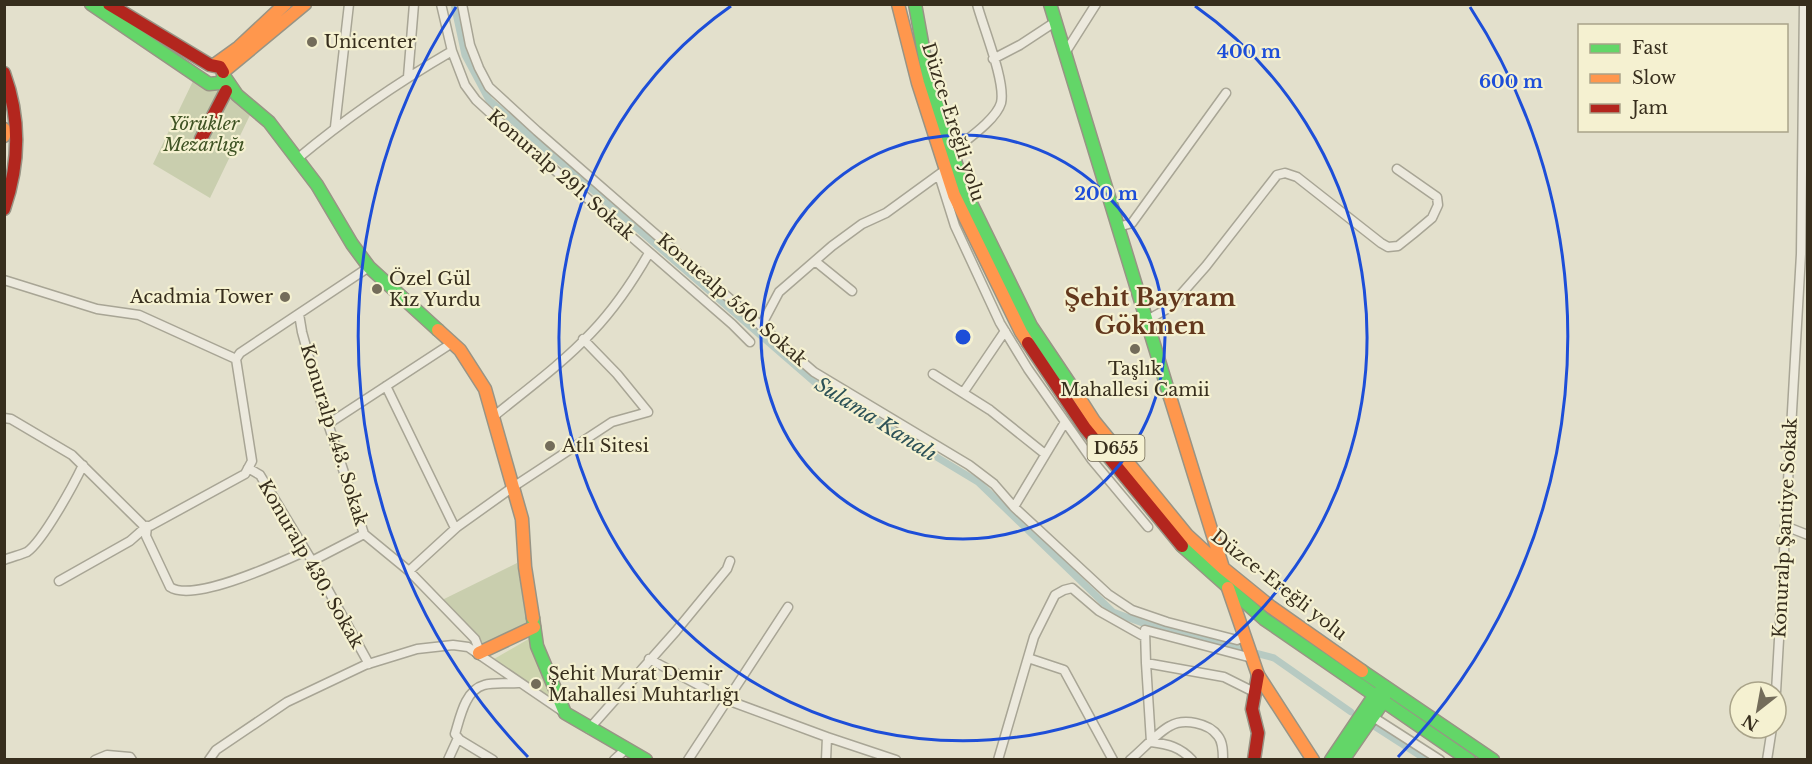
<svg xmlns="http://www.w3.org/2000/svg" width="1812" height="764" viewBox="0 0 1812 764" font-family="'Libre Baskerville',serif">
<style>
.green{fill:#cdd4ae}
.cemetery{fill:#c9ceae}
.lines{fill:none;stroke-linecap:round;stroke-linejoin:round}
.canal{stroke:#b7cac2;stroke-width:7}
.street-casing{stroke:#a8a595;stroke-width:11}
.fast-casing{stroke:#989485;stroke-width:15}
.slow-casing{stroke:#989485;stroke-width:15}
.jam-casing{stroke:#989485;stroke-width:15}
.street{stroke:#ece9dd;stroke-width:8}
.fast{stroke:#63d668;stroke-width:12}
.slow{stroke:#ff974d;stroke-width:12}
.jam{stroke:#b3261e;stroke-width:12}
.ring{fill:none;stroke:#1d4ed8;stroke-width:3}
.poi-dot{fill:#736c5a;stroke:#f5f1d1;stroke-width:2}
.labels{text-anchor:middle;stroke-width:4.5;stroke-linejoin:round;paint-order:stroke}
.shield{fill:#f5f1d1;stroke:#706853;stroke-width:1.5}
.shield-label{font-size:16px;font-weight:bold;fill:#372e1d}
.poi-label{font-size:18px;fill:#372e1d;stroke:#f5f1d1;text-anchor:start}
.street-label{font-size:18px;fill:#372e1d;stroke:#f5f1d1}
.park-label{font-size:18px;font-style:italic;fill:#3f5324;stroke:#f5f1d1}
.water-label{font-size:20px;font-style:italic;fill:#2d5257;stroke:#f5f1d1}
.district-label{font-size:24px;font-weight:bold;fill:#63381d;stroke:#f5f1d1}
.centre{fill:#1d4ed8;stroke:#f5f1d1;stroke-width:3}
.ring-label{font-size:18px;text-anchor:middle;font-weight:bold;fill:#1d4ed8;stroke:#f5f1d1;stroke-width:4.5;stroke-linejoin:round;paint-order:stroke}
</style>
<rect width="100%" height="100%" fill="#e3e0cc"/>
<path class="green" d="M532,637L552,694V700L494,659Z"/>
<path class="cemetery" d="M194,79L209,82L251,113L210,198L153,164Z
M517,563L528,625L483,645L440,601Z"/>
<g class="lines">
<path class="canal" d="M454,4L465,55L489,100L819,386L978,482L1113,612L1148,625L1274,658L1351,712
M1374,726L1427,760"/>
<g class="street-casing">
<path id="street" d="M441,4L452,51L465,85L476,100L512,133L732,324L750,342
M462,4L470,45L479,68L489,87L537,131L814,372L969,465L994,484L1014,507L1108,594L1132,610L1167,622L1237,640L1245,636
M1065,53L1096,4
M993,59L1020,45L1055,22
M408,77L414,4
M335,127L349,4
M953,151C966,140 996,120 1001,103C1006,82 983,27 977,4
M297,159C346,118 397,83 452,51
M939,175L955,226L1000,323L1028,369L1092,460L1148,527
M1118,227L1132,223L1226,93
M815,261L852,291
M4,280L97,309L139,315L236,359
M299,314L302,332L322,405L364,534L409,571L475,639L480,652
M1147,320L1167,309L1176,300L1206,266L1277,175L1285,173L1297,177L1381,243L1388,247L1398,246L1413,234L1432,218L1438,205L1437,197L1397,169
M761,326L779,292L832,246L862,224L886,213L941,173
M933,374L990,410L1045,454
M386,386L455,528
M963,393L1005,331
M493,417C526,390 562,364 592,332C614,309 633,281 649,253
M4,418L11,419L72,455L144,526H150L245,474L252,461L236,359L240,353L369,267
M328,424L452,343
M248,468L260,475L312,561L369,664
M1014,507L1065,422
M147,526L146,536L170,587C194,603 279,563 306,551
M1785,526L1808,535
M4,560C11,557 20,555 27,552C43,541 74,484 83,465
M312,561L364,534
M409,571L457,527L513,487L612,422L648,412L617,374L583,339
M59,581L130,541L147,526
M1028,658L1064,670L1113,760
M649,659L727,700L827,737
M1146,663L1145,630L1252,658
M1776,692L1801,254L1804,4
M1373,717L1440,760
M589,729L676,631L727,569L730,561
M95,760L107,755L130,757L132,760
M209,760L216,750L287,702L365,665L417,649L453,645L468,647L565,713
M448,760L458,738
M493,760L460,740L455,734C460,718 465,690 484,685C494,682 507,684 518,683
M614,760L626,749
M688,760L788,607
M826,760L827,737L896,760
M998,760L1034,637L1055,595L1064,590L1072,588L1099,611L1145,637
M1130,760C1142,750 1158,732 1170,726C1184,718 1209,723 1218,736C1223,742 1223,752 1223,760
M1192,760C1180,747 1168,744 1151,742L1146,663L1224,677L1254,692
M1767,760L1772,728"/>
</g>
<g class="fast-casing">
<path id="fast" d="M91,4L209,84L219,83L223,79V72
M915,4L929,81L965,191L1031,326L1078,396
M1050,4L1170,397
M224,76L237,95L269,122L317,185L352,244L369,267L438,330
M1182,546L1264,619L1469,760
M533,618L537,646L565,713L646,760
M1362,671L1493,760
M1331,760L1374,696L1386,688L1383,702L1343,760"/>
</g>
<g class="slow-casing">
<path id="slow" d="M898,4L918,83L954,195L1021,332L1028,343
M214,65L239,47L285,4
M223,72L305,4
M4,129V136
M438,330L460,350L485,389L522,519L525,567L533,618
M1078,396L1094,421L1187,535L1223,568L1271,607L1362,671
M1170,397L1223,568
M1228,588L1258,675L1313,760
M479,653L534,627"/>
</g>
<g class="jam-casing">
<path id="jam" d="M109,4L210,65L220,67L223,72
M4,73C21,119 20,163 4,209
M201,139L226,91
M1028,343L1085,428L1182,546
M1254,760L1258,733L1252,709L1258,675"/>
</g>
<use href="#street" class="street"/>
<use href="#fast" class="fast"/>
<use href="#slow" class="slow"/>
<use href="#jam" class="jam"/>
</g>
<g class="ring">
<circle cx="963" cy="337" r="202"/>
<path d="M1195 6A404 404 0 1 1 731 6"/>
<path d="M528 757A605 605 0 0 1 456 7M1470 7A605 605 0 0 1 1398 757"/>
</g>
<g class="poi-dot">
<circle cx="312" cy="42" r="6"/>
<circle cx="377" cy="289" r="6"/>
<circle cx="285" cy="297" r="6"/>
<circle cx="1135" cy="349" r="6"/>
<circle cx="550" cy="446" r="6"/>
<circle cx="536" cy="684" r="6"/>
</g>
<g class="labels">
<rect class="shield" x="1087.5" y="435" width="57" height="26" rx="4.5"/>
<g class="shield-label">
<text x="1116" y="454">D655</text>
</g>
<g class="poi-label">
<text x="324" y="48">Unicenter</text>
<text x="389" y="285">Özel Gül<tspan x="389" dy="21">Kız Yurdu</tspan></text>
<text x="273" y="303" text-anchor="end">Acadmia Tower</text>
<text x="1135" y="375" text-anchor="middle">Taşlık<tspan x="1135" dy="21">Mahallesi Camii</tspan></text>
<text x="562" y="452">Atlı Sitesi</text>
<text x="548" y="680">Şehit Murat Demir<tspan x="548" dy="21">Mahallesi Muhtarlığı</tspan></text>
</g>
<g class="street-label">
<text transform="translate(953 122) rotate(72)" y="6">Düzce-Ereğli yolu</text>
<text transform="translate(561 175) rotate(41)" y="6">Konuralp 291. Sokak</text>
<text transform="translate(732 300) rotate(41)" y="6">Konuealp 550. Sokak</text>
<text transform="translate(334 435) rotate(73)" y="6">Konuralp 443. Sokak</text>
<text transform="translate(1785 528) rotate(-87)" y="6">Konuralp Şantiye Sokak</text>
<text transform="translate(311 564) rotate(60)" y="6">Konuralp 430. Sokak</text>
<text transform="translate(1279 585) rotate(38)" y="6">Düzce-Ereğli yolu</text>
</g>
<g class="park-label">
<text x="204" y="130">Yörükler<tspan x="204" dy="21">Mezarlığı</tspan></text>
</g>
<g class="water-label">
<text transform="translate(876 419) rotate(32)" y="7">Sulama Kanalı</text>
</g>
<g class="district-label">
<text x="1150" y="306">Şehit Bayram<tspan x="1150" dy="28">Gökmen</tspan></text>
</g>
</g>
<circle cx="963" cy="337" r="9" class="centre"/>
<g class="ring-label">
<text x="1249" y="58">400 m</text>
<text x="1511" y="88">600 m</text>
<text x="1106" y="200">200 m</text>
</g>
<rect width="1812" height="764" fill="none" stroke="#372e1d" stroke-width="12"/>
<rect x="1578" y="24" width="210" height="108" fill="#f5f1d1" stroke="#a9a389" stroke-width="1.5"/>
<rect x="1590" y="44" width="30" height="9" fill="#63d668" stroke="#a9a389" stroke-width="1.5"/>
<text x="1632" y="54" font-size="18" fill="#372e1d">Fast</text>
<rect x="1590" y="74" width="30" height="9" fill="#ff974d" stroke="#a9a389" stroke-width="1.5"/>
<text x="1632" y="84" font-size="18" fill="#372e1d">Slow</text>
<rect x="1590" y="104" width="30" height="9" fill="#b3261e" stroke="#a9a389" stroke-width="1.5"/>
<text x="1632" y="114" font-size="18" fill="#372e1d">Jam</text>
<g transform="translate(1758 710) rotate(211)"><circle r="28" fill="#f5f1d1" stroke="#a9a389" stroke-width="1.5"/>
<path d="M0-4.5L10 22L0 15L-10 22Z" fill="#736c5a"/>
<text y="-9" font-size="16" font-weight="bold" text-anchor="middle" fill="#372e1d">N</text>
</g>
</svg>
